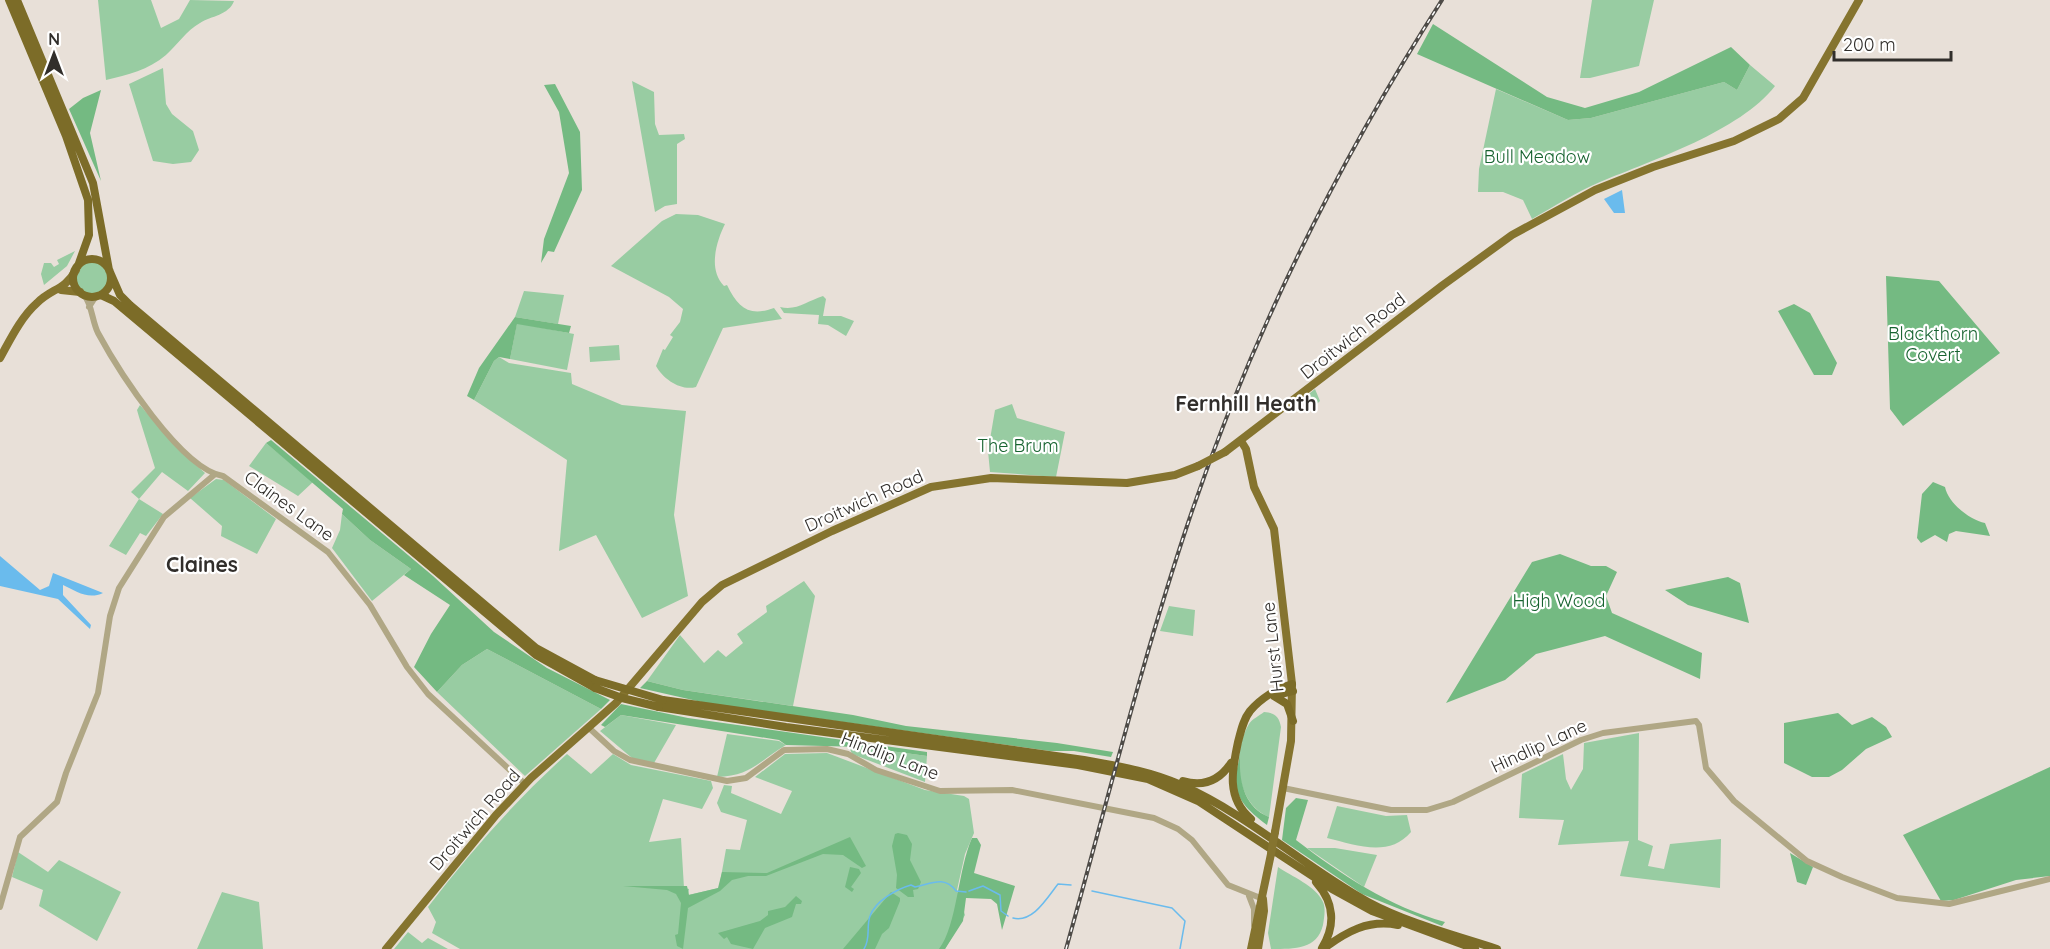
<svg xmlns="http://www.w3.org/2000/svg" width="2050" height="949" viewBox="0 0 2050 949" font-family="Quicksand,sans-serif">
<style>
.green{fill:#98cca2}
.forest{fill:#74ba82}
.water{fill:#6abbed}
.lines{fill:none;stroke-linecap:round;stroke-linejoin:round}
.stream{stroke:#6abbed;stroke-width:1.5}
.tertiary{stroke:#b0a785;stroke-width:6}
.primary{stroke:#85742f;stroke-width:8}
.trunk{stroke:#7c6c28;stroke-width:8}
.rail-casing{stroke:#4e4b47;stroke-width:4}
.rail{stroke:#fff;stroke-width:1.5;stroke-dasharray:4.5;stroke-linecap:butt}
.primary-bridge{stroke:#85742f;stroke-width:8}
.trunk-bridge{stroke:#7c6c28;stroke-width:8}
.labels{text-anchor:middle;stroke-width:4.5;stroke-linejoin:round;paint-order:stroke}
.park-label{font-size:18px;fill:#176330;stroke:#fff}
.street-label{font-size:18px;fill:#312e2b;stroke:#fff}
.quarter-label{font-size:21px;font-weight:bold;fill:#312e2b;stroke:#fff}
</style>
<rect width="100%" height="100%" fill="#e8e0d8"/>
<path class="green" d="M98,0H151L161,28L179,19L190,0L234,1C229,15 211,16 200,23C186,31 178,44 166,55C148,70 128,75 106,80Z
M1592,0H1654L1639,66L1590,78H1580Z
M1750,65L1775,86C1740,131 1653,160 1600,182C1576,192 1555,206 1532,219L1523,200L1503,192H1478L1479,169L1496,89L1568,120L1591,118L1724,82L1737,90Z
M163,68L166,104L172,114L193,131L199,150L191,162L173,164L153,161L129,84Z
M632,81L654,92L655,124L659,135L684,134L685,139L677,144V204L665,206L655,212Z
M676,214L698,215L725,224C716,242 708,270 724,286L727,285C738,308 749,317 774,308L782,319L723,328L696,387C681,391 664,380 656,366L663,349L665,350L673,337L670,335L680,322L683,309L669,297L611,266L662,221Z
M75,251L67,266L44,285L41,274L44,263H51L54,267L59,264L57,260Z
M76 278a16 16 0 1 1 32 0a16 16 0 1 1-32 0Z
M524,291L564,295L558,324L515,317Z
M823,296L826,299L823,316H841L854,321L846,336L828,325L818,324L819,315L784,313L780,307C797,311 807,301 823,296Z
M517,323L574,334L567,370L510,359Z
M619,345L620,360L590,362L589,347Z
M499,357L509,363L571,373L572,384L622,405L686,411L674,515L688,596L642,618L596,535L559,551L567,460L474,400L494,361Z
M1315,389L1320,401L1307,413L1304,398Z
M1012,404L1017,418L1065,432L1056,477L990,472L988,451L995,410Z
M140,405L177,448L205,473L188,491L162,472L139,499L163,514L146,536L140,533L126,555L109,546L139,499L131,492L155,468L139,417L137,410Z
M266,443L313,482L298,496L249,466Z
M216,479L224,480L276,519L257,554L221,536L222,526L190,498Z
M342,514L370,540L411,569L372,601L332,548L340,530Z
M804,581L815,596L793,706L683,690L647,681L680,635L704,663L718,650L726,657L743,643L737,634L767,612L766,606Z
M1169,606L1195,610L1193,636L1160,631Z
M487,649L601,709L525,776L437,692L462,665Z
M1264,712C1275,713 1279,716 1281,727L1269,817C1235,803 1232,752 1249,724C1252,719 1259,716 1264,712Z
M621,715L676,725L654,763L632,758L600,731Z
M1639,733L1638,840L1653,846L1648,866L1664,869L1670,844L1721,839L1720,888L1620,876L1629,841L1558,845L1564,820L1519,818L1522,774L1563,754L1566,779L1571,790L1583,769L1584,743Z
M727,734L779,741L786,745C759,761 751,776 717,777Z
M861,747L927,756L925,782L852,754L850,749Z
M567,754L591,774L613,754L631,765L711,781L713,788L702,809L663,799L649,842L681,838L684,888L689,889L688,895L719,888L726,849L740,850L747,820L721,812L717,803L724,785L732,786L731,793L781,814L792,791L755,777L785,754L827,753L925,790L964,796L969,799L974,833L965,854L957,890L965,915L945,949H460L432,933L436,922L428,907C470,852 516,800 567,754Z
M1337,806L1386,816L1407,815L1411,832C1389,858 1356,845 1327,838Z
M1307,848H1335L1377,855L1364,887Z
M18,852L48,872L59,860L121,892L97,941L39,906L43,890L12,877Z
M1278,867C1291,876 1316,886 1323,902C1326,909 1324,918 1323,925C1317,949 1296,949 1271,949L1268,933Z
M222,892L259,902L263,949H197Z
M408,932L422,943L428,938L448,949H394Z"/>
<path class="forest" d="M1433,24L1547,97L1585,108L1639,92L1731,47L1750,65L1737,90L1724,82L1591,118L1568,120L1417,54Z
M555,84L580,132L582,190L554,252L548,251L541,263L544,239L569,173L559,112L544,85Z
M101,90L90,133L101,181L69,109L83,98Z
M1886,276L1939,281L2000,353L1903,426L1890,409Z
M1794,304L1810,313L1837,363L1832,375H1814L1778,311Z
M515,317L571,326L569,333L517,324L510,359L499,357L494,361L474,400L467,396L479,368Z
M271,440L433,576L494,632L547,668L610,700L601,709L487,649L462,665L437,692L414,667L431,634L450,605L404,575L411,569L370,540L342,514L343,509L266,443Z
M1933,482L1945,487C1948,503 1970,520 1985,523L1990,536L1956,531L1949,534L1947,542L1935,535L1921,543L1917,538L1922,494Z
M1560,554L1591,566H1606L1617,572L1606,596L1612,613L1702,653L1700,679L1605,636L1536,654L1505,680L1446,703L1532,562Z
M1728,577L1740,583L1749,623L1688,605L1665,590Z
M647,681L683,690L853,715L906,726L1057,743L1113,752L1111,757L1074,751H1050L706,703L640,688Z
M621,704L688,718L927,752V756L861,747L786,745L779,740L621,715L605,727L601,725Z
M1838,713L1852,725L1872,717L1886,727L1892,737L1866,749L1842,770L1829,777H1812L1784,763V723Z
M1240,757C1239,781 1244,807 1269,817L1267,825C1240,804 1229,792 1240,757Z
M2050,767V876L2016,880L1954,900L1941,901L1903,835Z
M1296,798L1308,800L1296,840C1340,874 1390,907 1445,922L1442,926L1362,894L1282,840L1286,808Z
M898,833L907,835L912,844L910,860L921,882L918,889L913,890L914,897H908L896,888L897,875L892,846L895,834Z
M850,837L866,866L862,868L843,855L823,854L766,876H748L732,880L720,891L688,908L683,949L677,946L675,935L678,934L681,903L676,894L667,890L623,886H687L689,895L718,888L722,872L767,873Z
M972,838H977L981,845L974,873L1015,886L1002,930L997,904L991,899L966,898L963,921L945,949H939C957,926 958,869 972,838Z
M1790,853L1813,867L1806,885L1797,882Z
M850,867L859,869L861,873L851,887L854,889L852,892L845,887Z
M891,892L900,898V901L889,928L882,934L875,949H843Z
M796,896L802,901L801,904H796L792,917L765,928L753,949L731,944L727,937L724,939L718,933L760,921L768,915V911L785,907Z"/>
<path class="water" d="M1622,190L1625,213H1614L1604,199Z
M0,556L40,590L49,586L53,573L103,593C88,600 76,591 63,585V595L91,625L90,629L58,599L0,586Z"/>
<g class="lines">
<path class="stream" d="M969,891L983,886L1000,895L1001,911L1008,916
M1092,891L1172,908L1185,921L1180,949
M1013,918C1033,923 1047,898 1058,884L1071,885
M864,949C871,938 866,927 870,916C875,901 897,889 911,885L915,887C931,884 944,875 956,891L966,892"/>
<path class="tertiary" d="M84,295C92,304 92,321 98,333C118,370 181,469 223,476L328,552L370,605L407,667L428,694L525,784
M89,307L96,296
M588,727L614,751L630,760L727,781L746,778L784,750L827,749L848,754L876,770L940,791L1012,790L1154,818L1178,829L1192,840L1228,885L1263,899
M1283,788L1391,810H1427L1453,802L1581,740L1603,733L1696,721L1699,725L1706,768L1734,801L1807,861L1842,877L1897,898L1949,904L2050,879
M1249,896L1254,909V925
M0,907L20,837L57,802L66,773L98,693L110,616L119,588L164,517L214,475"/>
<path class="primary" d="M61,290L80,292
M0,358C10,340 21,317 37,303C52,288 64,291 76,270
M1241,441L1246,449L1254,487L1274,529L1292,684L1291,741L1275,832
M1225,452L1443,285L1512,235L1595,190L1653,167L1734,141L1779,119L1803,98L1859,0
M386,949L496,815L531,778L616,703L702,602L722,585L832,531L931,487L991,478L1127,483L1175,475L1198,466
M1251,949L1271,854
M1258,949L1264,911L1263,899"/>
<path class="trunk" d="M9,0L66,136L88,200L89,235L78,266
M17,0L93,183L109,270
M73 278a19 19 0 1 1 38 0a19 19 0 1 1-38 0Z
M110,272L120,295L130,305L536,648L595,680
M101,295L114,301L536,655L595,688
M1274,696L1287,704L1293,721
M1274,696L1293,691
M663,700L1084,760C1117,766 1150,771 1181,785C1249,815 1303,866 1368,902C1407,923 1454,935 1497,949
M659,707L786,727L1078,765L1148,779L1198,801L1332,889L1372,911L1475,949
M1183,781C1203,787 1219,781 1231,763
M1251,819C1226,798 1232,770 1238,742C1241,731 1243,720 1250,711C1260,699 1277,688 1292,684
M1316,882C1334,902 1336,925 1322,948
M1323,949C1346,932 1368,919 1398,925"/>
<g class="rail-casing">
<path id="rail" d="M1066,949C1106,807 1141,663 1188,523C1250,338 1337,164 1442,0"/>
</g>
<use href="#rail" class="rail"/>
<path class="primary-bridge" d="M1198,466L1225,452
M1271,854L1275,832"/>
<path class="trunk-bridge" d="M595,680L663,700
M595,688L622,698L659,707"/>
</g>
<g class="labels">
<g class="park-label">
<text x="1537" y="163">Bull Meadow</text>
<text x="1933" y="340">Blackthorn<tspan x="1933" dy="21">Covert</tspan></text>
<text x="1018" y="452">The Brum</text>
<text x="1559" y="607">High Wood</text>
</g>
<g class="street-label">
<text transform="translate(1353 336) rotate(-38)" y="6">Droitwich Road</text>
<text transform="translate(864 501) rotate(-24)" y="6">Droitwich Road</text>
<text transform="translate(289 506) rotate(36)" y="6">Claines Lane</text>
<text transform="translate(1273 647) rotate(-96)" y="6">Hurst Lane</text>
<text transform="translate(1539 746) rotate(-25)" y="6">Hindlip Lane</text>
<text transform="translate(890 756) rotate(21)" y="6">Hindlip Lane</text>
<text transform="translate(475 820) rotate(-49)" y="6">Droitwich Road</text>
</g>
<g class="quarter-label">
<text x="1246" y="411">Fernhill Heath</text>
<text x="202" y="572">Claines</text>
</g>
</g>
<g transform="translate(54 54)" stroke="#ffffff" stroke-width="4.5" paint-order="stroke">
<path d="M0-4.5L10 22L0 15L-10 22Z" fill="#312e2b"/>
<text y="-9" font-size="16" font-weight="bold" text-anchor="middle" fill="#312e2b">N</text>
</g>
<path d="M1834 51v9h117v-9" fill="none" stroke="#312e2b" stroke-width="3"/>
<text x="1843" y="51" font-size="18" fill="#312e2b" stroke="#ffffff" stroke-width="4.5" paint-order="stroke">200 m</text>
</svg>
